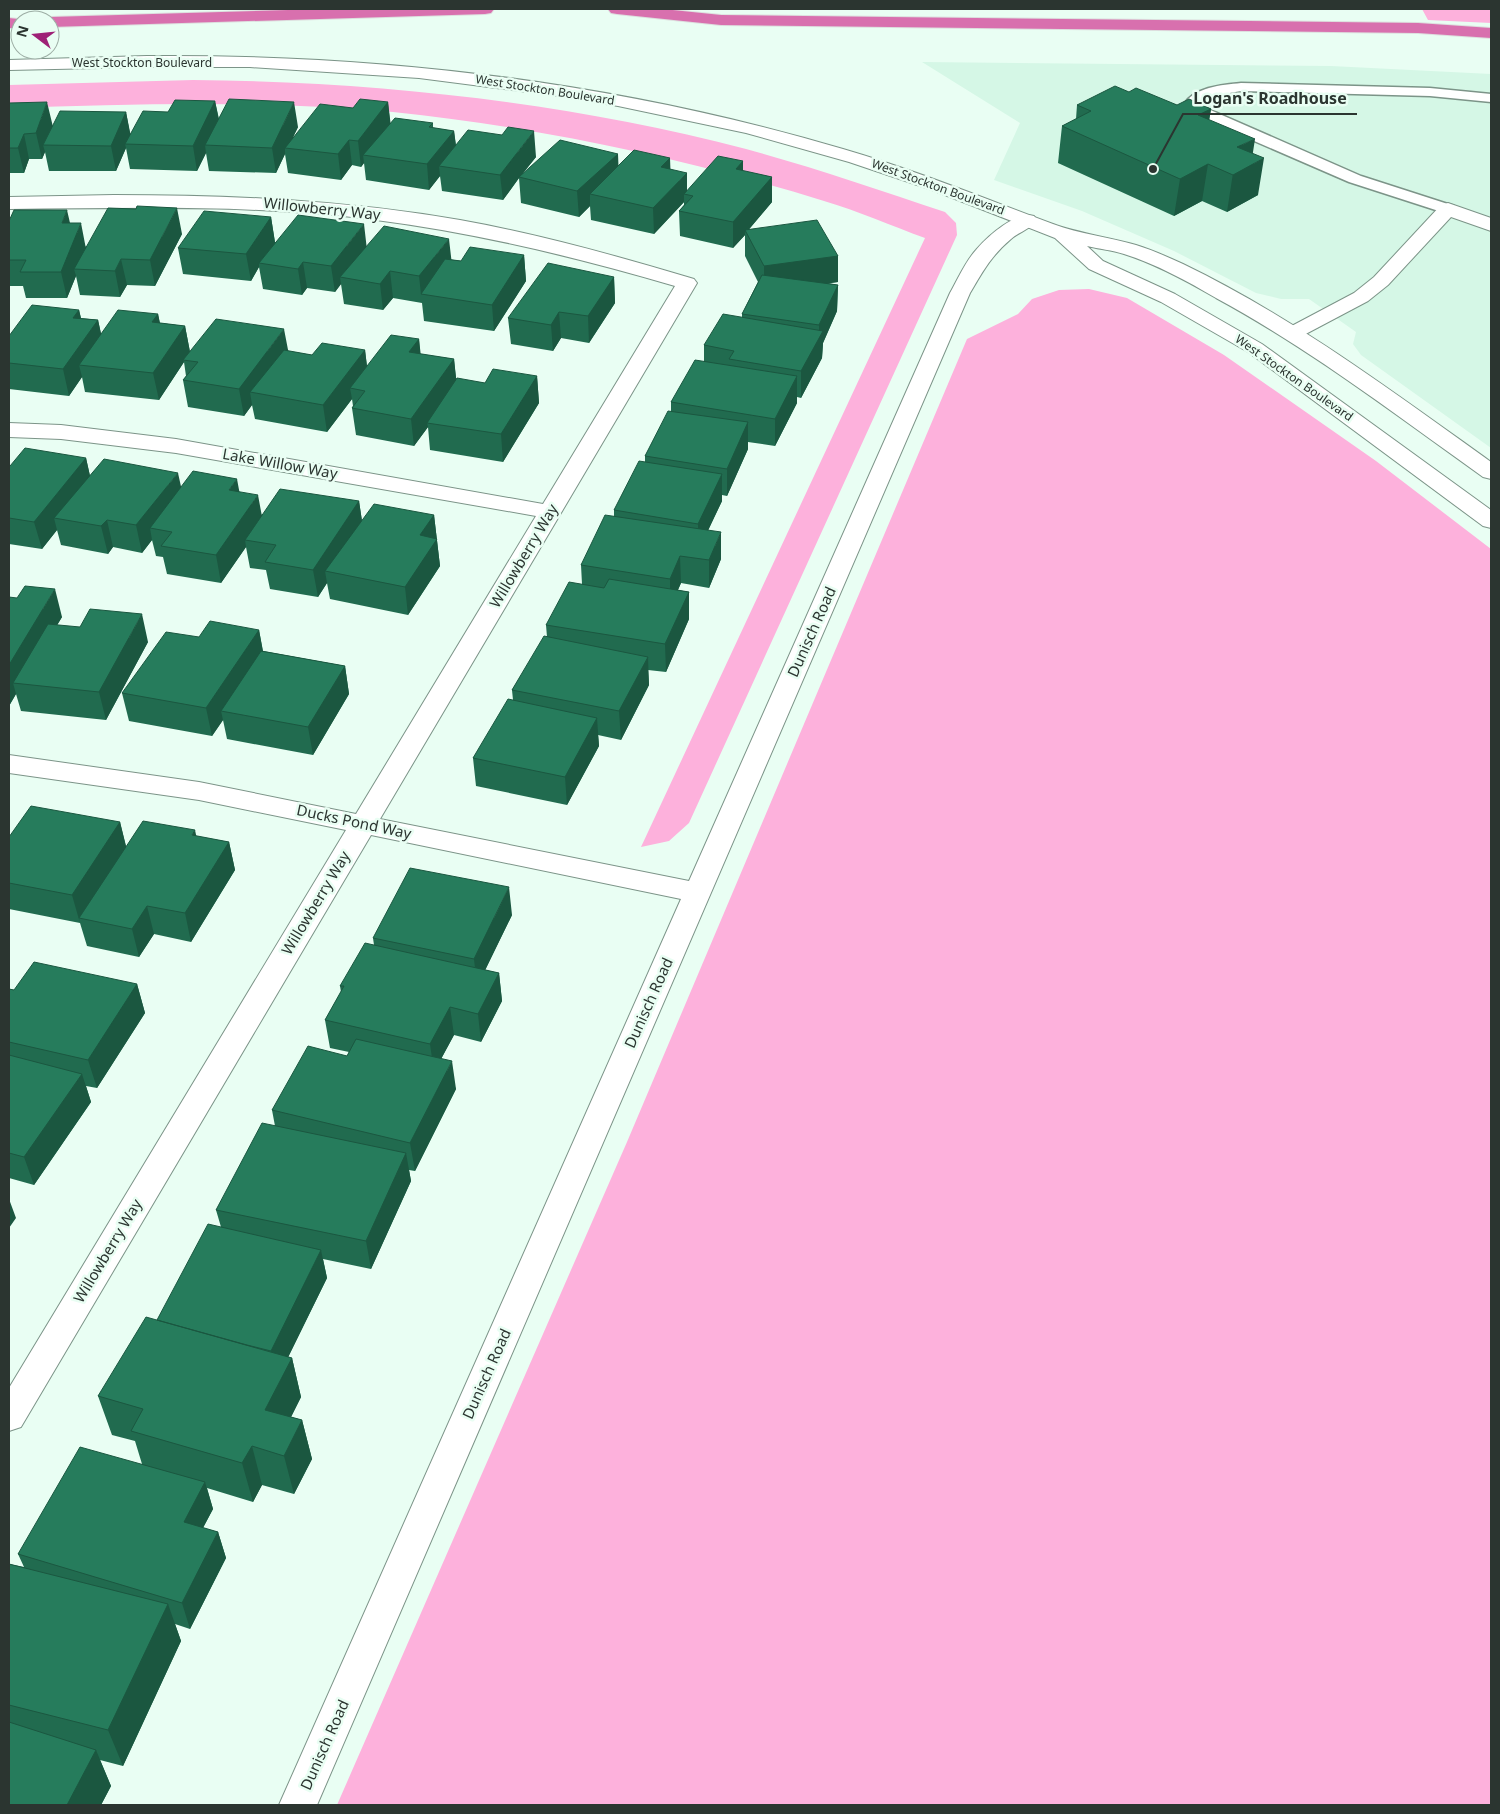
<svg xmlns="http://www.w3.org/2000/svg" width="1500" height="1814" viewBox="0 0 1500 1814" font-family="'Noto Sans',sans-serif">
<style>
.built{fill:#d5f7e6}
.green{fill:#fdb1dc}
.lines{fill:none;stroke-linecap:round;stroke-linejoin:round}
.service-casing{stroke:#7c9488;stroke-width:3}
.minor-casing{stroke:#7c9488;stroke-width:2}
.tertiary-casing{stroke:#7c9488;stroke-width:2}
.motorway-casing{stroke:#dddfde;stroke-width:2}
.service{fill:#fff;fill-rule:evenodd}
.minor{fill:#fff;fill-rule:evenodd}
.tertiary{fill:#fff;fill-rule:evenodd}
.motorway{fill:#d870ae;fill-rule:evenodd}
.wall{fill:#216b4f}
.shaded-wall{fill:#1b5740}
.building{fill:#267c5c;stroke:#1b5740}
.labels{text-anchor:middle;stroke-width:5;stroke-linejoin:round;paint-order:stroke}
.far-street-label{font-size:12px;fill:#2b3530;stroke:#e9fef3}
.street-label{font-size:15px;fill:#2b3530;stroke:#e9fef3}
.leader{fill:none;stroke:#2b3530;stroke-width:2}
.callout-dot{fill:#2b3530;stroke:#e9fef3;stroke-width:2}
.callout-label{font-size:16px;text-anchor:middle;font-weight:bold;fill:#2b3530;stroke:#e9fef3;stroke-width:5;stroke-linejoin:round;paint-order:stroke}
</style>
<rect width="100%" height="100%" fill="#e9fef3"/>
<path class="built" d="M922,62L1331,66L1491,74V448L1361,355L1353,344L1356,332L1309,299H1281L1256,293L1174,251L1082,211L994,180L1020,123Z"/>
<path class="green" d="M1422,9H1491V23L1428,20Z
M193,80C380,82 565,102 746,149C813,167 879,190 945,212L956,223L957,235L689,823L669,841L641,847L925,238C892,226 858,211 824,201C684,158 538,127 393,112C265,100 137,104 9,108V85Z
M1089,289L1127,298L1224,355L1376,461L1491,549V1805H337L627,1142L967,339L1018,314L1032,299L1059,290Z"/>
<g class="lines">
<g class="service-casing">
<path id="service" d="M1241,83L1430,88L1491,94V102L1430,96L1241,91L1218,95L1199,105L1361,176L1454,206L1456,209L1454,212L1448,214L1349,182L1192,114L1183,105C1195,87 1221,85 1241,83Z"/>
</g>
<g class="minor-casing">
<path id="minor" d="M114,195C230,195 345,200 460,220C539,234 617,256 694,279L697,283L380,819L689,881L950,293C958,279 965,262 976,250C988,236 1016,211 1034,216L1037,220C1031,229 1019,232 1011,239C991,256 983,271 970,293L317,1805H279L681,899L371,835L21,1427L9,1431V1388L346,830L199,800L9,773V755L199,782L356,814L536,516L176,453L61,439L9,437V423L61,425L176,439L543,504L675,286C576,257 478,233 376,220C254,204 131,208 9,209V197Z
M1448,203L1491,218V231L1451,217L1388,285L1368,301L1300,337L1293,339L1286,337L1283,333L1286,329L1354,293L1374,277L1441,205Z"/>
</g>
<g class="tertiary-casing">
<path id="tertiary" d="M147,56C382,54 617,82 843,149C915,170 983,198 1053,224C1080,234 1109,237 1136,245C1152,250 1168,257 1183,264C1293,317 1392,391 1491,462V479L1483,477C1396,415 1310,349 1216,298C1187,281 1156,264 1124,254C1112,250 1099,249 1087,246L1103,261L1175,294L1262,344L1491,510V528L1483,526L1248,352L1161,302L1089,269L1055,238L932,190L849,162L746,133L618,106L552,95L419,78L250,67H147L9,70V60Z"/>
</g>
<g class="motorway-casing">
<path id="motorway" d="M322,9H494L491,13L485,14L50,27V20H43L50,17Z
M608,9H663L721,15L1418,23L1491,28V38L1418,33L721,25L617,14L611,13Z
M9,18L27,20H20V28H9Z"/>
</g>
<use href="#service" class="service"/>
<use href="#minor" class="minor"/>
<use href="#tertiary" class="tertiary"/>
<use href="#motorway" class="motorway"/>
</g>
<path class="wall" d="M1129,92L1177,105L1211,109L1209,120L1253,154L1258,195L1227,212L1202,201L1174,216L1058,163L1062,126L1076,119L1077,105Z
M215,101L219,119L298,127L293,137L353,108L388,102L390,123H433V128L454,131L456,145L536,157L523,173L618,154V166L670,158V169L687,191L743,161V171L772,177V202L749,229L838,256V282L828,283L838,285L837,311L823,343L822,358L801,398L797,397V403L775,446L748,442V449L727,496L722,495V501L708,530L721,559L709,588L681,583L678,590L689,592V619L666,672L648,670L649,685L621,740L598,735L599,746L567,805L476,786L473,758L513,700L512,690L547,637L546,625L582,584L581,565L614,516V510L645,462V456L671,411V402L704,361V345L742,318V314L758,282L745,256V235L733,248L680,236L679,211L684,205V202L654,234L591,220L590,206L579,217L521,203L519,178L503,200L442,191L440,176L429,190L366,180L364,163L361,167L352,165L341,180L288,173L285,154L276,173L209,171L206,153L197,171L130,169L126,148L116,171H49L45,152L42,159H29L24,173H9V103L52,126L126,112L130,134L168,112Z
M271,217L275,242L367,247L461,261L524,255L526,281L494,331L424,321L422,303L393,298L383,310L344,304L341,284L335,292L307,288L302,295L263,289L259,267L251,281L183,274L178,248Z
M9,221L70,223L86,247L182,234L155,286L127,285L120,297L80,295L76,276L67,298H26L23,286H9Z
M614,277L615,303L589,343L561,338L553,351L511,344L508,318Z
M79,310L81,318L98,320L101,334L158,314L160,323L185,326L190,352L288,351L312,355L365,350L367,366L419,339L420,354L454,359L456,380L485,383L537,376L539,403L503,462L430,450L428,427L414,446L356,435L352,408L353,406L352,399L327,432L255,419L252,405L244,416L188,407L183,380L186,376L184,362L159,400L85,392L82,377L69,396L9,389V336Z
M86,458L90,476L181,487L240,492L262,515L359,501L362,521L434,515L440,566L408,615L330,599L327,583L318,597L270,589L266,570L250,568L246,547L221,583L167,574L163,557L156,556L152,540L142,553L113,547L108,554L61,545L57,530L42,549L9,544V466Z
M9,597L62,617L57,625L148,642L106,720L21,711L16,694L9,706Z
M259,630L263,651L345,666L349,694L313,755L227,739L223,720L212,736L129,721L122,693L199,637Z
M120,822L126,847L196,836L229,842L235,870L191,942L154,934L139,957L87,946L80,923L9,909V837Z
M512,915L485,970L499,973L502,1001L481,1042L454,1035L441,1059L456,1089L415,1171L409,1170L411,1181L371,1269L323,1259L327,1278L288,1357L292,1358L301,1397L291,1417L302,1420L312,1459L294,1494L262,1485L253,1502L207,1488L213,1509L203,1528L218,1532L226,1558L190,1629L175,1624L181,1641L123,1766L100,1760L111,1786L101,1805H9V1564L24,1567L18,1554L142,1464L135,1441L112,1435L98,1396L157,1320L221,1227L216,1210L275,1126L272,1110L347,1056L349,1052L330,1048L325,1020L341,992L340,986L374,945L373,938Z
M137,984L145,1013L97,1088L86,1086L91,1102L34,1185L9,1178V989L14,990Z"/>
<path class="shaded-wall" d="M215,101L220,126L205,145L206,153L197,171L193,146Z
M47,102L53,127L43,145L45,152L42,159L36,133Z
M294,102L298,127L288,148H285V154L276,173L272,148Z
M388,102L391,127L363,155L364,163L361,167L358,141Z
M1211,109L1205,145L1198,115Z
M126,112L131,137L125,144L126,148L116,171L111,146Z
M454,131L457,156L439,166L440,176L429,190L427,164Z
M534,131L536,157L520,177H519V178L503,200L500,175Z
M24,134L29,159L24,173L18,148Z
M1255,139L1251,165L1264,158L1258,195L1227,212L1237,147Z
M349,140L352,165L341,180L338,154Z
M618,154L619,179L590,194V206L579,217L577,191Z
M670,158L671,184L661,167Z
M743,161V187L736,169Z
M1208,164L1202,201L1174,216L1180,179Z
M687,173V195L684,194V202L654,234L653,208Z
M772,177V202L746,233L745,230V235L733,248V222Z
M177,208L182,234L155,286L150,260Z
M67,210L73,236L62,223Z
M271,217L275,243L259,263V267L251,281L246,254Z
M81,223L86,249L74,269L76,276L67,298L61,272Z
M364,224L367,250L340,277L341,284L335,292L331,266Z
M449,239L452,265L421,294L419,276Z
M524,255L526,281L494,331L492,305Z
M838,256V282L764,293V266Z
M121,259L127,285L120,297L115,271Z
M303,262L307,288L302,295L298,269Z
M390,271L393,298L383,310L380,284Z
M614,277L615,303L589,343L588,316Z
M838,285L837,311L823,343L822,358L801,398V371L819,338V325Z
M79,310L85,336L73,318Z
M559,312L561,338L553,351L551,325Z
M158,314L163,340L152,322Z
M98,320L104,347L79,365L82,377L69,396L63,369Z
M185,326L190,352L183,360L184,362L159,400L153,373Z
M284,329L289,355L250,392L252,405L244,416L239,389Z
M419,339L422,366L409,352Z
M365,350L368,376L350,388L352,399L327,432L323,405Z
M454,359L457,386L427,423L428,427L414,446L411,419Z
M537,376L539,403L503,462L501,434Z
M797,376V403L775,446V419Z
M748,422V449L727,496V469Z
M86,458L92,485L54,518L57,530L42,549L34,522Z
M178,473L184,500L150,528L152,540L142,553L136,525Z
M722,474V501L698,552V524Z
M237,479L242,506L229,490Z
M258,495L263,522L245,540L246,547L221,583L216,555Z
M359,501L363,528L325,571L327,583L318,597L313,570Z
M434,515L440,566L408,615L405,587L420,535Z
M107,520L113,547L108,554L101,526Z
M721,532V559L709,588V560Z
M680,556L681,583L670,607V579Z
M55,589L62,617L22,684L13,683L16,694L9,706V665Z
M689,592V619L666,672L665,644Z
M142,614L148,642L106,720L99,692Z
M259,630L264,658L221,711L223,720L212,736L206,708Z
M648,657L649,685L621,740L619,711Z
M345,666L349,694L313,755L308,727Z
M597,718L599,746L567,805L565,777Z
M120,822L127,850L79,918L80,923L72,895Z
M195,830L201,858L192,835Z
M229,842L235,870L191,942L185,913Z
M509,887L512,915L477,987L474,959Z
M147,906L154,934L139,957L132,929Z
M499,973L502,1001L481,1042L478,1014Z
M137,984L145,1013L97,1088L88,1060Z
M450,1007L454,1035L434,1072L430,1044Z
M452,1061L456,1089L415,1171L410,1143Z
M82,1074L91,1102L34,1185L24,1157Z
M406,1153L411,1181L371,1269L366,1241Z
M9,1199L16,1218L9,1228Z
M321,1250L327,1278L278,1378L271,1351Z
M292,1358L301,1397L275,1449L265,1410Z
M302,1420L312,1459L294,1494L284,1456Z
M252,1446L262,1485L253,1502L242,1463Z
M205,1482L213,1509L192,1548L184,1522Z
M218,1532L226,1558L190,1629L182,1603Z
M168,1604L181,1641L123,1766L108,1730Z
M96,1750L111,1786L101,1805H67Z"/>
<path class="building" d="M1115,86L1129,92L1136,88L1177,105L1189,99L1211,109L1198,115L1255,139L1237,147L1264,158L1233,175L1208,164L1180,179L1062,126L1091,111L1077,105Z
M229,99L294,102L272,148L205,145Z
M360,99L388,102L358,141L349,140L338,154L285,148L320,104L353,108Z
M175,100L215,101L193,146L125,144L143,111L168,112Z
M47,102L36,133L24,134L18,148H9V103Z
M60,111L126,112L111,146L43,145Z
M395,118L433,123L429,127L454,131L427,164L363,155Z
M508,127L534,131L500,175L439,166L468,130L502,135Z
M560,140L618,154L577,191L519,177Z
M634,150L670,158L661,167L687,173L653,208L590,194Z
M718,156L743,161L736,169L772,177L733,222L679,211L693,196L684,194Z
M137,206L177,208L150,260L121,259L115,271L74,269L108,208L136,209Z
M14,210H67L62,223H81L61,272H20L26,260H9V221Z
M204,211L271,217L246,254L178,248Z
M298,215L364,224L331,266L303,262L298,269L259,263Z
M817,220L838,256L764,266L745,230Z
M384,226L449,239L419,276L390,271L380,284L340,277Z
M470,247L524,255L492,305L421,294L445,259L461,261Z
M548,263L614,277L588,316L559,312L551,325L508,318Z
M762,275L838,285L819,325L742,314Z
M32,305L79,310L73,318L98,320L63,369L9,363V336Z
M118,310L158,314L152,322L185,326L153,373L79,365Z
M723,314L823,331L801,371L729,359L734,351L704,345Z
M216,319L284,329L239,389L183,380L198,362L183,360Z
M391,335L419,339L409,352L454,359L411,419L352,408L365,391L350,388Z
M322,343L365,350L323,405L250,392L284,350L312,355Z
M695,360L797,376L775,419L671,402Z
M493,369L537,376L501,434L427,423L457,378L485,383Z
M668,411L748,422L727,469L645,456Z
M25,448L86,458L34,522L9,518V466H10Z
M104,459L178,473L136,525L107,520L101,526L54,518Z
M639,461L722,474L698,524L614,510Z
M193,471L237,479L229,490L258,495L216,555L161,546L172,532L150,528Z
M280,489L359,501L313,570L265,562L276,545L245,540Z
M374,504L434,515L420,535L437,539L405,587L325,571Z
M605,515L721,532L709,560L680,556L670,579L581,565Z
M609,579L689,592L665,644L546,625L569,582L604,588Z
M25,586L55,589L9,665V597L17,598Z
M90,609L142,614L99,692L13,683L48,624L80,627Z
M210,621L259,630L206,708L122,693L166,632L199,637Z
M544,636L648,657L619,711L512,690Z
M261,651L345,666L308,727L221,711Z
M508,699L597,718L565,777L473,758Z
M31,806L120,822L72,895L9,883V837Z
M143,821L195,830L192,835L229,842L185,913L147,906L132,929L79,918Z
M410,868L509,887L474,959L373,938Z
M365,943L499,973L478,1014L450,1007L430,1044L325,1020L344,986H340Z
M34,962L137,984L88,1060L9,1042V989L14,990Z
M356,1039L452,1061L410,1143L272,1110L308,1046L347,1056Z
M9,1055L82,1074L24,1157L9,1153Z
M262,1123L406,1153L366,1241L216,1210Z
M208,1224L321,1250L271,1351L247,1345L157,1320Z
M146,1317L292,1358L265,1410L302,1420L284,1456L252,1446L242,1463L131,1431L143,1409L98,1396Z
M80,1447L205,1482L184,1522L218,1532L182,1603L18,1554Z
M9,1564L168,1604L108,1730L9,1705Z
M9,1722L96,1750L67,1805H9Z"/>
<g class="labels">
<g class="far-street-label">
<text x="142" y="67">West Stockton Boulevard</text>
<text transform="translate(545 90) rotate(9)" y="4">West Stockton Boulevard</text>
<text transform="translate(938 187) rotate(20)" y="4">West Stockton Boulevard</text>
<text transform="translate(1294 378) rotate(35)" y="4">West Stockton Boulevard</text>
</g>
<g class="street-label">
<text transform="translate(322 209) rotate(6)" y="5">Willowberry Way</text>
<text transform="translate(280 464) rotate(10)" y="5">Lake Willow Way</text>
<text transform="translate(524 556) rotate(-59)" y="5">Willowberry Way</text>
<text transform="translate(812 632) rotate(-66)" y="5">Dunisch Road</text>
<text transform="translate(354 822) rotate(12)" y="5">Ducks Pond Way</text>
<text transform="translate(316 903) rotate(-59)" y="5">Willowberry Way</text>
<text transform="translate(649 1003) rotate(-66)" y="5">Dunisch Road</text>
<text transform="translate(108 1251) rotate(-59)" y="5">Willowberry Way</text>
<text transform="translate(487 1374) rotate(-66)" y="5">Dunisch Road</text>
<text transform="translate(325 1745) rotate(-66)" y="5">Dunisch Road</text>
</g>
</g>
<path class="leader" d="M1153 169L1183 114H1357"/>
<circle class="callout-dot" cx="1153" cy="169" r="5"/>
<g class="callout-label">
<text x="1270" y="104">Logan's Roadhouse</text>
</g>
<rect width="1500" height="1814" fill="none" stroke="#2b3530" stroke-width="20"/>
<g transform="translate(35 35) rotate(286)"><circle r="24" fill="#e9fef3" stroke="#9daea5"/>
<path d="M0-4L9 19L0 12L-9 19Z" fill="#9e2176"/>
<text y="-8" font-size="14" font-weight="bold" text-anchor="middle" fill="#2b3530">N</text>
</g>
</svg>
